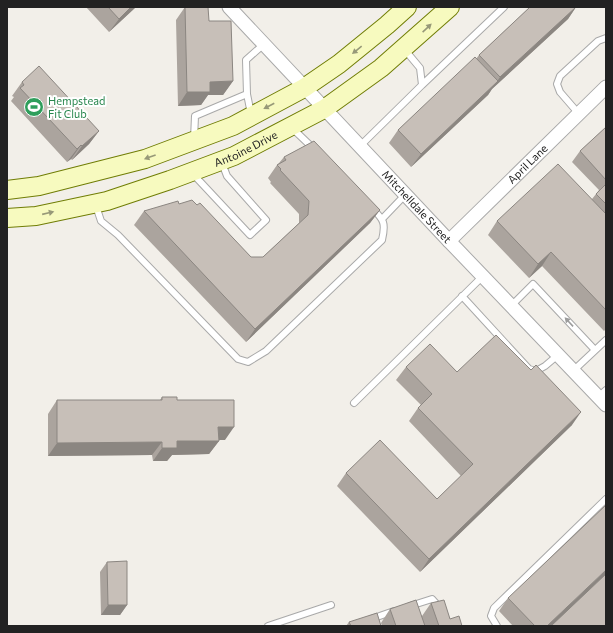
<svg xmlns="http://www.w3.org/2000/svg" width="613" height="633" viewBox="0 0 613 633" font-family="Commissioner,sans-serif">
<style>
.lines{fill:none;stroke-linecap:round;stroke-linejoin:round}
.service-casing{stroke:#a9a9a9;stroke-width:8}
.minor-casing{stroke:#a9a9a9;stroke-width:15}
.secondary-casing{stroke:#707d05;stroke-width:20}
.service{stroke:#fff;stroke-width:6}
.minor{stroke:#fff;stroke-width:13}
.secondary{stroke:#f7fabf;stroke-width:18}
.wall{fill:#aba49e}
.shaded-wall{fill:#8b8681}
.building{fill:#c7bfb8;stroke:#8b8681}
.oneway{fill:#979978}
.oneway2{fill:#9c9c9c}
.labels{text-anchor:middle;stroke-width:4;stroke-linejoin:round;paint-order:stroke}
.leisure-label{font-size:11px;fill:#27864d;stroke:#fff;text-anchor:start}
.street-label{font-size:11px;fill:#222;stroke:#fff}
</style>
<rect width="100%" height="100%" fill="#f2efe9"/>
<g class="lines">
<g class="service-casing">
<path id="service" d="M422,85L504,7
M251,114L247,94L246,60L264,44
M579,114L560,92L557,84L560,76L598,41L606,38
M292,128L314,149
M194,139L195,116L247,94
M360,146L422,85L420,68L405,50
M193,174L250,235L266,220L227,176L222,163
M96,206L101,221L118,235L238,359L248,362L266,351L382,240C386,223 384,220 372,208
M383,218L405,195
M462,296L529,369L536,371L545,366L558,355
M511,306L533,284L595,350
M573,371L606,340
M598,397L606,390
M354,403L483,276
M410,606L432,599L440,608
M371,619L394,611
M268,626L331,605
M497,626L491,616L494,608L606,499"/>
</g>
<g class="minor-casing">
<g id="minor">
<path id="s1" d="M229,7L449,241L606,405"/>
<path id="s2" d="M449,241L606,87"/>
</g>
</g>
<g class="secondary-casing">
<g id="secondary">
<path d="M7,190L39,186L145,159L233,126L304,88L339,64L387,25L407,7"/>
<path id="s3" d="M7,218L36,216L107,201L170,180L234,156L324,109L381,68L450,7"/>
</g>
</g>
<use href="#service" class="service"/>
<use href="#minor" class="minor"/>
<use href="#secondary" class="secondary"/>
</g>
<path class="wall" d="M86,7H136L109,32Z
M185,7L209,21L233,81L223,95H208L201,105L178,106L176,20Z
M530,7H576L568,19L492,89L488,95L411,167L389,143L398,130L476,59L479,55Z
M22,82L99,131L89,144L72,160L71,159L67,162L11,101L14,97L12,96Z
M606,127V329L604,331L542,266L529,278L488,235L497,221L592,199L596,194L599,190L572,162L580,151Z
M284,157L380,210L370,223L246,342L134,225L144,211L179,204L197,205L251,257H263L299,223V214L270,183L271,182L268,178L277,165L279,163Z
M406,367L457,372L572,425L420,572L337,486L346,473L437,499L461,476L409,421L418,408L421,405L396,380Z
M162,397L177,400L225,440H219V441L209,454L172,455L167,461H153L152,455L48,456V414L57,400H160Z
M107,562L127,605L120,615H101L100,572Z
M508,598L606,626H513L499,611Z
M431,603L450,619L462,626H382L381,623L390,609L422,616Z
M349,622L381,626H346Z"/>
<path class="shaded-wall" d="M131,7H136L109,32L119,19Z
M576,7L568,19L492,89L488,95L411,167L421,154L496,83L500,77Z
M233,81L223,95H208L201,105L178,106L187,92L210,82Z
M99,131L89,144L72,160L82,146Z
M81,145L71,159L67,162L77,149Z
M380,210L370,223L246,342L255,329Z
M551,252L542,266L529,278L538,264Z
M581,412L572,425L420,572L429,559Z
M218,427H234L225,440H209Z
M177,441H219L209,454L172,455L167,461H153L162,448Z
M162,442L152,455L48,456L57,443Z
M606,570V574L552,626H547Z
M108,605H127L120,615H101Z"/>
<path class="building" d="M108,7H131L119,19Z
M185,7H208L209,21H231L233,81L210,82V92H187Z
M530,7H576L500,77L479,55Z
M475,57L498,81L421,154L398,130Z
M39,66L99,131L82,146L81,145L77,149L20,88L24,85L22,82Z
M606,127V180L580,151Z
M314,141L380,210L255,329L144,211L178,201L179,204L192,200L197,205L200,203L251,257H263L308,215L309,201L280,170L281,169L277,165L286,160L284,157Z
M558,164L606,214V310L551,252L538,264L497,221Z
M606,184V204L596,194Z
M496,335L531,370L536,365L581,412L429,559L346,473L380,440L437,499L473,464L418,408L432,394L406,367L430,344L457,372Z
M162,397H177V400H234V427H218L219,441H177V448H162V442L57,443V400H162Z
M606,505V570L547,626H535L508,598Z
M127,561V605H108L107,562Z
M606,574V626H551Z
M416,600L425,626H396L390,609Z
M444,600L450,619L459,616L462,626H439L431,603Z
M377,613L381,626H351L349,622Z"/>
<defs><path id="oneway-solid" d="M-6-.8H1V-3.2L6.5 0L1 3.2V.8H-6Z"/></defs>
<g class="oneway">
<use href="#oneway-solid" transform="translate(427 28) rotate(-43)"/>
<use href="#oneway-solid" transform="translate(357 50) rotate(141)"/>
<use href="#oneway-solid" transform="translate(269 106) rotate(152)"/>
<use href="#oneway-solid" transform="translate(150 157) rotate(160)"/>
<use href="#oneway-solid" transform="translate(48 213) rotate(-13)"/>
</g>
<use class="oneway2" href="#oneway-solid" transform="translate(569 322) rotate(-133)"/>
<defs>
<g id="stadium-disc" transform="scale(1)"><circle r="9.5" fill="#2e9e5b" stroke="#fff"/><path d="M0-5a6.5 5 0 1 0 0 10a6.5 5 0 1 0 0-10ZM-3.5-1.8h7v3.6h-7Z" fill="#fff"/></g>
</defs>
<g fill-rule="evenodd">
<use href="#stadium-disc" x="34" y="107"/>
</g>
<g class="labels">
<g class="leisure-label">
<text x="48" y="105">Hempstead<tspan x="48" dy="13">Fit Club</tspan></text>
</g>
<g class="street-label">
<text dy="4" stroke="none"><textPath href="#s3" startOffset="250">Antoine Drive</textPath></text>
<text dy="4" stroke="none"><textPath href="#s2" startOffset="110">April Lane</textPath></text>
<text dy="4" stroke="none"><textPath href="#s1" startOffset="274">Mitchelldale Street</textPath></text>
</g>
</g>
<rect width="613" height="633" fill="none" stroke="#222222" stroke-width="16"/>
</svg>
